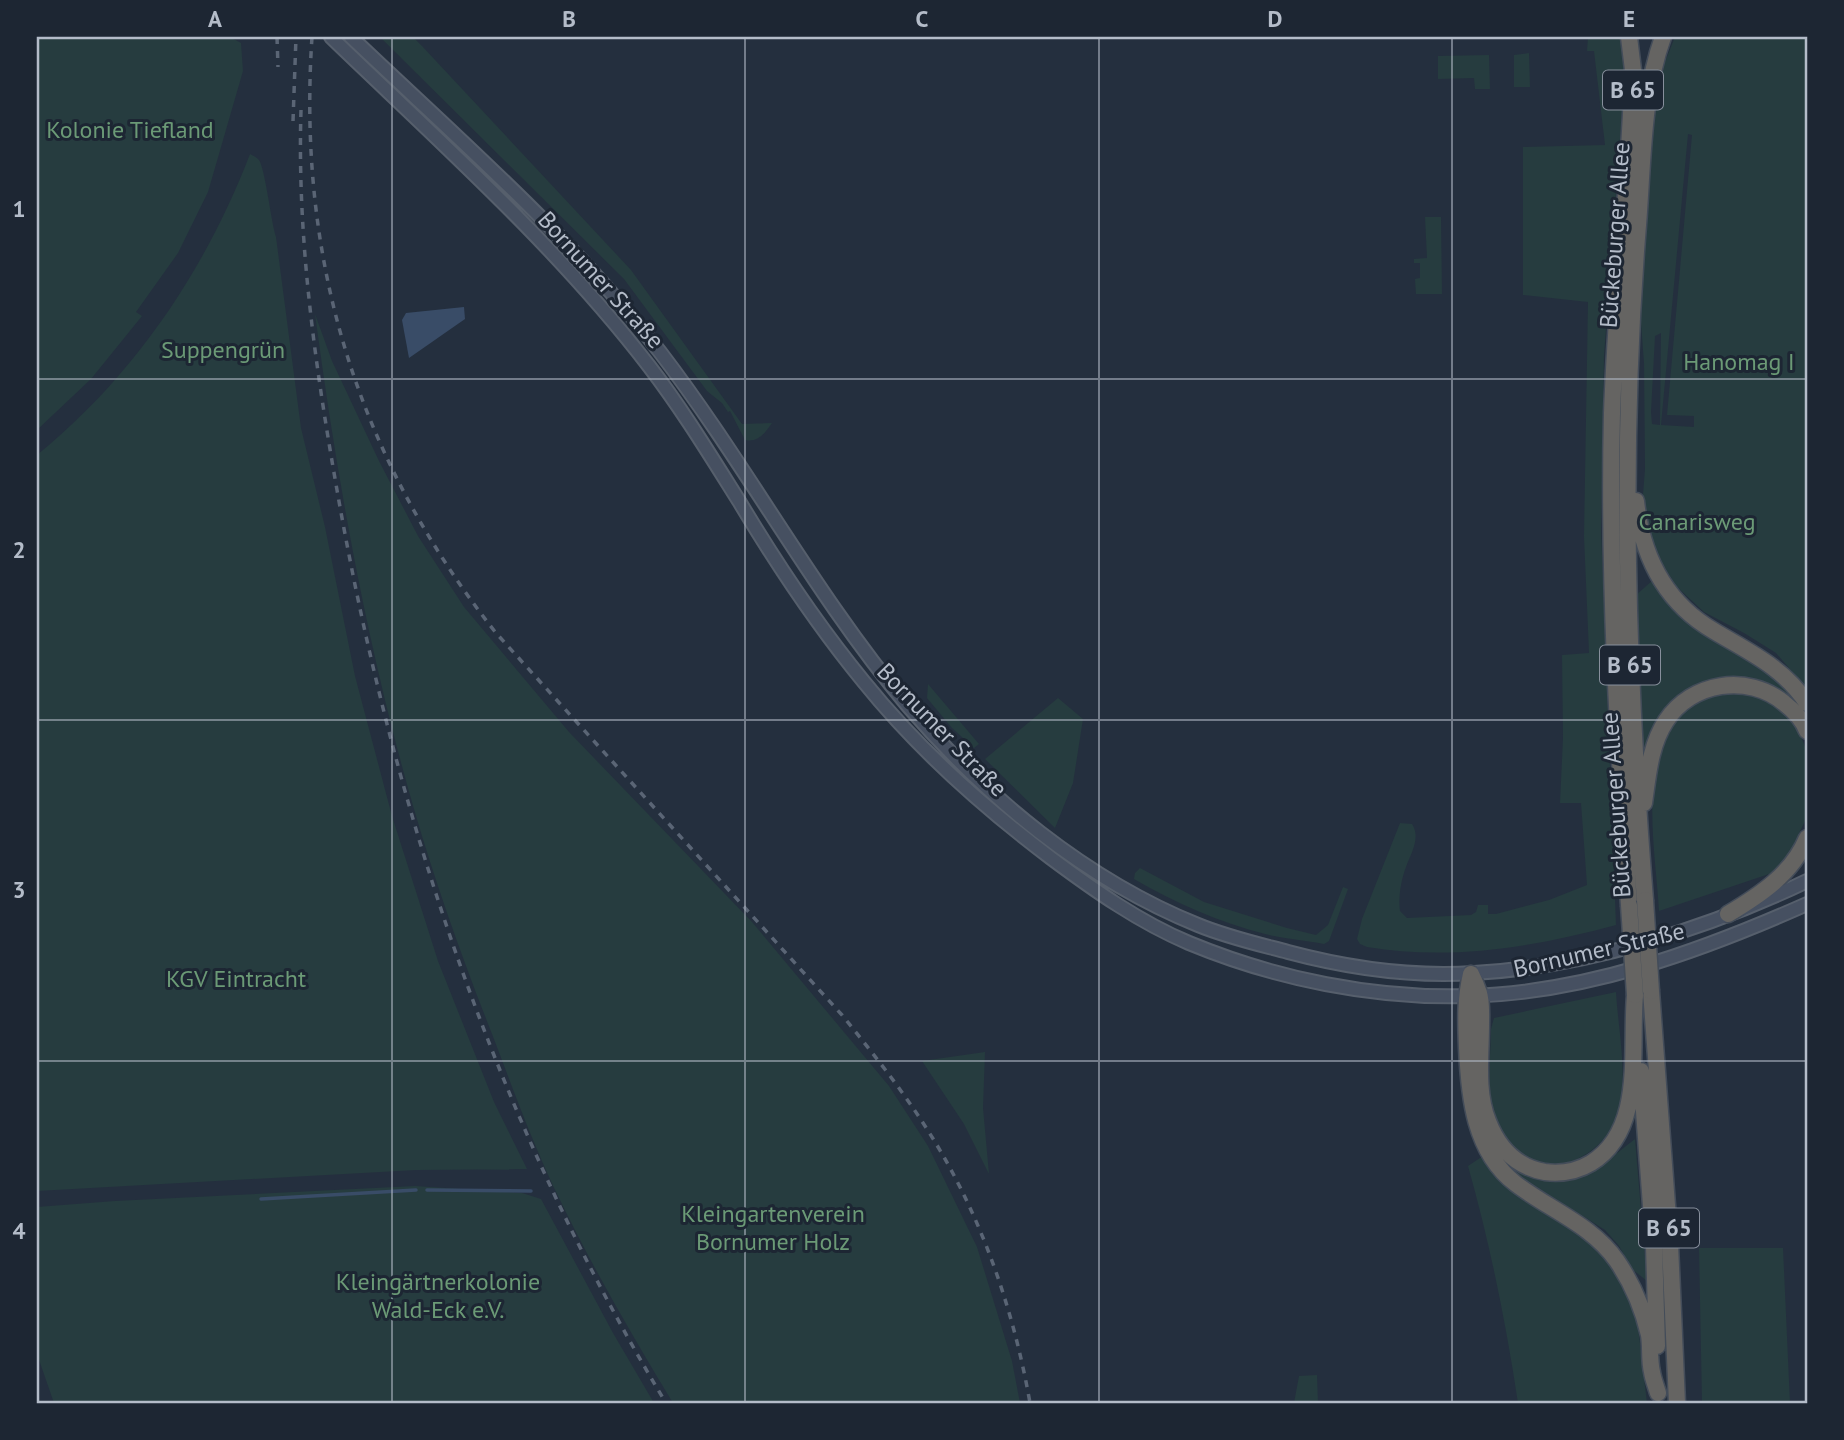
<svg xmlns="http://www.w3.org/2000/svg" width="1844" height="1440" viewBox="0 0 1844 1440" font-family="'PT Sans',sans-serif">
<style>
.green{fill:#263c3f;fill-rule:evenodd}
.water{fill:#394c67}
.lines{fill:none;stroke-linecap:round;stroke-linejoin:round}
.stream{stroke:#394c67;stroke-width:3.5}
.secondary-casing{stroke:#565f6c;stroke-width:16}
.trunk-casing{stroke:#434c59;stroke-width:19}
.secondary{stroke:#465061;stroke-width:12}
.trunk{stroke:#656462;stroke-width:16}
.rail{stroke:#5a6575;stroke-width:3.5;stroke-dasharray:7 7;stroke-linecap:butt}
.trunk-bridge-casing{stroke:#434c59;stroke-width:19;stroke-linecap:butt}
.trunk-bridge{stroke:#656462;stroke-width:16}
.grid{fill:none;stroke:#b4bcc9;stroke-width:2;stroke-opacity:0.55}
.labels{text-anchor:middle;stroke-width:6;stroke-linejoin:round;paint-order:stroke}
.shield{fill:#1d2633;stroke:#878f9c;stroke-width:2}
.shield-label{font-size:23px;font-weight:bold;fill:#b4bcc9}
.park-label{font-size:24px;fill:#6b9a76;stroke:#1d2633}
.street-label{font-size:24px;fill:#b4bcc9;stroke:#1d2633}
.neatline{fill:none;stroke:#b4bcc9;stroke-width:2.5}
.grid-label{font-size:23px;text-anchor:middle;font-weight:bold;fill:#b4bcc9}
</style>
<rect width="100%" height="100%" fill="#242f3e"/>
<path class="green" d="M37,37H230L241,43L243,71L208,192L178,253L136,312L142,316L91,379L37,430Z
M380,37H413L422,46L631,270L742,424L772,423C765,433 758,443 745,440L730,411L728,412L722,403L707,391L624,279Z
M1588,37H1621L1625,71L1604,356L1601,529L1616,925C1535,947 1450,961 1367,947L1360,944L1357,939L1362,919L1400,823L1412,824C1421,837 1411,854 1406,867C1401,880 1398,898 1400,911L1407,918L1471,915L1476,912L1478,905H1488V914H1496L1549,900L1587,885L1581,803H1560L1563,738L1562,655L1589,653L1584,536L1588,302L1523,295V147L1605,145L1594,51H1587Z
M1675,37H1807V689L1776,653L1744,633L1704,612L1676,586L1657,555L1642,507L1645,469L1644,363L1639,296L1655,106L1660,74ZM1688,134L1692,135L1667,415L1694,416V427L1661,425ZM1661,333V334L1660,425L1652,424L1651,412L1655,336Z
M1529,53L1530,87H1514V55Z
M1489,55L1490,89H1475L1474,78L1438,79V56Z
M250,154C254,156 256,157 259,160C265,168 271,221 276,237L301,428L325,527L355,676L392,816L438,961L494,1102L527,1169L416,1170L37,1191V455C134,376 205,271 250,154Z
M1425,217H1441L1442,294H1416L1415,279L1420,278V263H1414V259L1427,258Z
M315,314L332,361L379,461L418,536L464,607L569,732L752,922L889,1086L928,1146L977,1247L1012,1361L1020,1403H673C633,1337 594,1270 560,1200C534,1147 513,1089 492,1034C463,960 436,885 414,809C367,647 337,480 315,314Z
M1653,580L1665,600L1684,620L1703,633L1764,664L1801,703L1807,714V719L1793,702L1706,683L1643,762L1635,596Z
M928,684L979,744L974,748L952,728L927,698Z
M1719,693H1747L1762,697L1780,709L1798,730L1807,751L1805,821L1790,852L1775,872L1659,911C1656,856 1639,768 1674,721C1685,706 1702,699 1719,693Z
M1058,698L1083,719L1073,783L1055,828L985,759Z
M1140,868L1204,902L1287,928L1316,935L1328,925L1343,887L1348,889L1329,941L1324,944C1305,940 1284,939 1265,934C1219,922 1175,903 1134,879L1135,873Z
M1616,992C1618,1028 1628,1075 1619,1110C1607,1156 1547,1186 1509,1148C1506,1145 1504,1139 1502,1134C1499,1128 1495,1121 1493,1115C1486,1094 1491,1052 1491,1029L1494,1018Z
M985,1052L983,1108L989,1174L964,1124L922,1061Z
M1635,1139L1647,1281L1632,1269L1619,1246L1605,1230L1514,1173V1167C1581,1190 1583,1179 1635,1139Z
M1483,1156L1582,1235L1612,1264L1633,1304L1638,1326L1647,1403H1518C1506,1323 1490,1244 1468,1166Z
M415,1186L522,1193L541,1199L613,1333L654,1403H54L37,1354V1207L115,1201Z
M1699,1248H1783L1790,1403H1702Z
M1317,1375L1318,1403H1294L1299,1376Z"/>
<path class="water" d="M464,307L465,319L409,358L402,320L406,313Z"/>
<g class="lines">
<path class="stream" d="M427,1190L531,1191
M261,1199L416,1190"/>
<g class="secondary-casing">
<path id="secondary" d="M331,37C440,142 556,245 649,366C682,409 710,455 739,501C776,563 818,626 864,682C918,749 982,806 1051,858C1094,890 1139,922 1189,943C1276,979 1374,999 1468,996C1586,993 1701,951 1807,904
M351,37C457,138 571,236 660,352C748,467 815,595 908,706C986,797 1086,880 1198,925C1227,937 1258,944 1288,952C1348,968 1412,977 1474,973C1585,967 1707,929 1807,881"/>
</g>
<g class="trunk-casing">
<path id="trunk" d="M1636,501C1642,556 1664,602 1714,631C1749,652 1783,667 1807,703
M1644,803C1648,776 1650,745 1666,721C1691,682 1748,673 1784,703C1793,710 1803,720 1807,731
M1645,900C1627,675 1620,450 1638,225C1643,163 1642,95 1663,37
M1629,905C1618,741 1608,577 1612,413C1616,299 1629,185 1633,70L1629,37
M1728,914C1760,895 1792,874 1807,838
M1471,974C1465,999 1466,1022 1467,1048C1469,1096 1474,1152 1516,1184C1550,1210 1592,1225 1617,1261C1632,1283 1643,1309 1649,1335C1651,1347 1649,1360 1652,1372C1653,1379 1656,1386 1658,1393
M1471,974C1474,980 1477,987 1479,993C1482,1003 1481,1015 1481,1025C1481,1056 1476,1092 1488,1121C1498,1147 1516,1167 1545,1172C1561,1174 1576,1172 1591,1163C1645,1130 1630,1050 1635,995
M1651,991L1670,1245L1677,1403
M1641,1071L1654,1246L1657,1346"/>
</g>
<use href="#secondary" class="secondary"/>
<use href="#trunk" class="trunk"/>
<path class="rail" d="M277,37L278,67
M312,37C297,260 357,457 496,633L842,1015C871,1051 900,1087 925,1126C979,1209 1013,1306 1030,1403
M301,110C297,238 315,365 337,490C393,811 497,1124 666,1403
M293,121L296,37"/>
<g class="trunk-bridge-casing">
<path id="trunk-bridge" d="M1645,900L1651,991
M1629,905L1635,995"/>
</g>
<use href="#trunk-bridge" class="trunk-bridge"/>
</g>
<path class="grid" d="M392,37V1403M745,37V1403M1099,37V1403M1452,37V1403M37,379H1807M37,720H1807M37,1061H1807"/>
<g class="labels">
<g class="shield">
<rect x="1603" y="70.5" width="60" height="39" rx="5"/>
<rect x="1600" y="645.5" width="60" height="39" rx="5"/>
<rect x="1639" y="1208.5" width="60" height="39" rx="5"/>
</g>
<g class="shield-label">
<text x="1633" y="98">B 65</text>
<text x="1630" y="673">B 65</text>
<text x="1669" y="1236">B 65</text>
</g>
<g class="park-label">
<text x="130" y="138">Kolonie Tiefland</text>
<text x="223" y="358">Suppengrün</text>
<text x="1739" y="370">Hanomag I</text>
<text x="1697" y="530">Canarisweg</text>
<text x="236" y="987">KGV Eintracht</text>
<text x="773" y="1222">Kleingartenverein<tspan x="773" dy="28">Bornumer Holz</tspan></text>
<text x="438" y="1290">Kleingärtnerkolonie<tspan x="438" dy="28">Wald-Eck e.V.</tspan></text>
</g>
<g class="street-label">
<text transform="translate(1615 235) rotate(-86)" y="8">Bückeburger Allee</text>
<text transform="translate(601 280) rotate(48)" y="8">Bornumer Straße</text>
<text transform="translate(942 730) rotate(46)" y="8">Bornumer Straße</text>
<text transform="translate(1616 805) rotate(-94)" y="8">Bückeburger Allee</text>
<text transform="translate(1599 950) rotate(-13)" y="8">Bornumer Straße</text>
</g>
</g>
<rect width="1844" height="1440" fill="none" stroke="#1d2633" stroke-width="77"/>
<rect x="38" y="38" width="1768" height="1364" class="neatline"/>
<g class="grid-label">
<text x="215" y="27">A</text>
<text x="569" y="27">B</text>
<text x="922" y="27">C</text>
<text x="1275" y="27">D</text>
<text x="1629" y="27">E</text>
<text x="19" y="217">1</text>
<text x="19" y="558">2</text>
<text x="19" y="898">3</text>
<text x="19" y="1239">4</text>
</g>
</svg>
